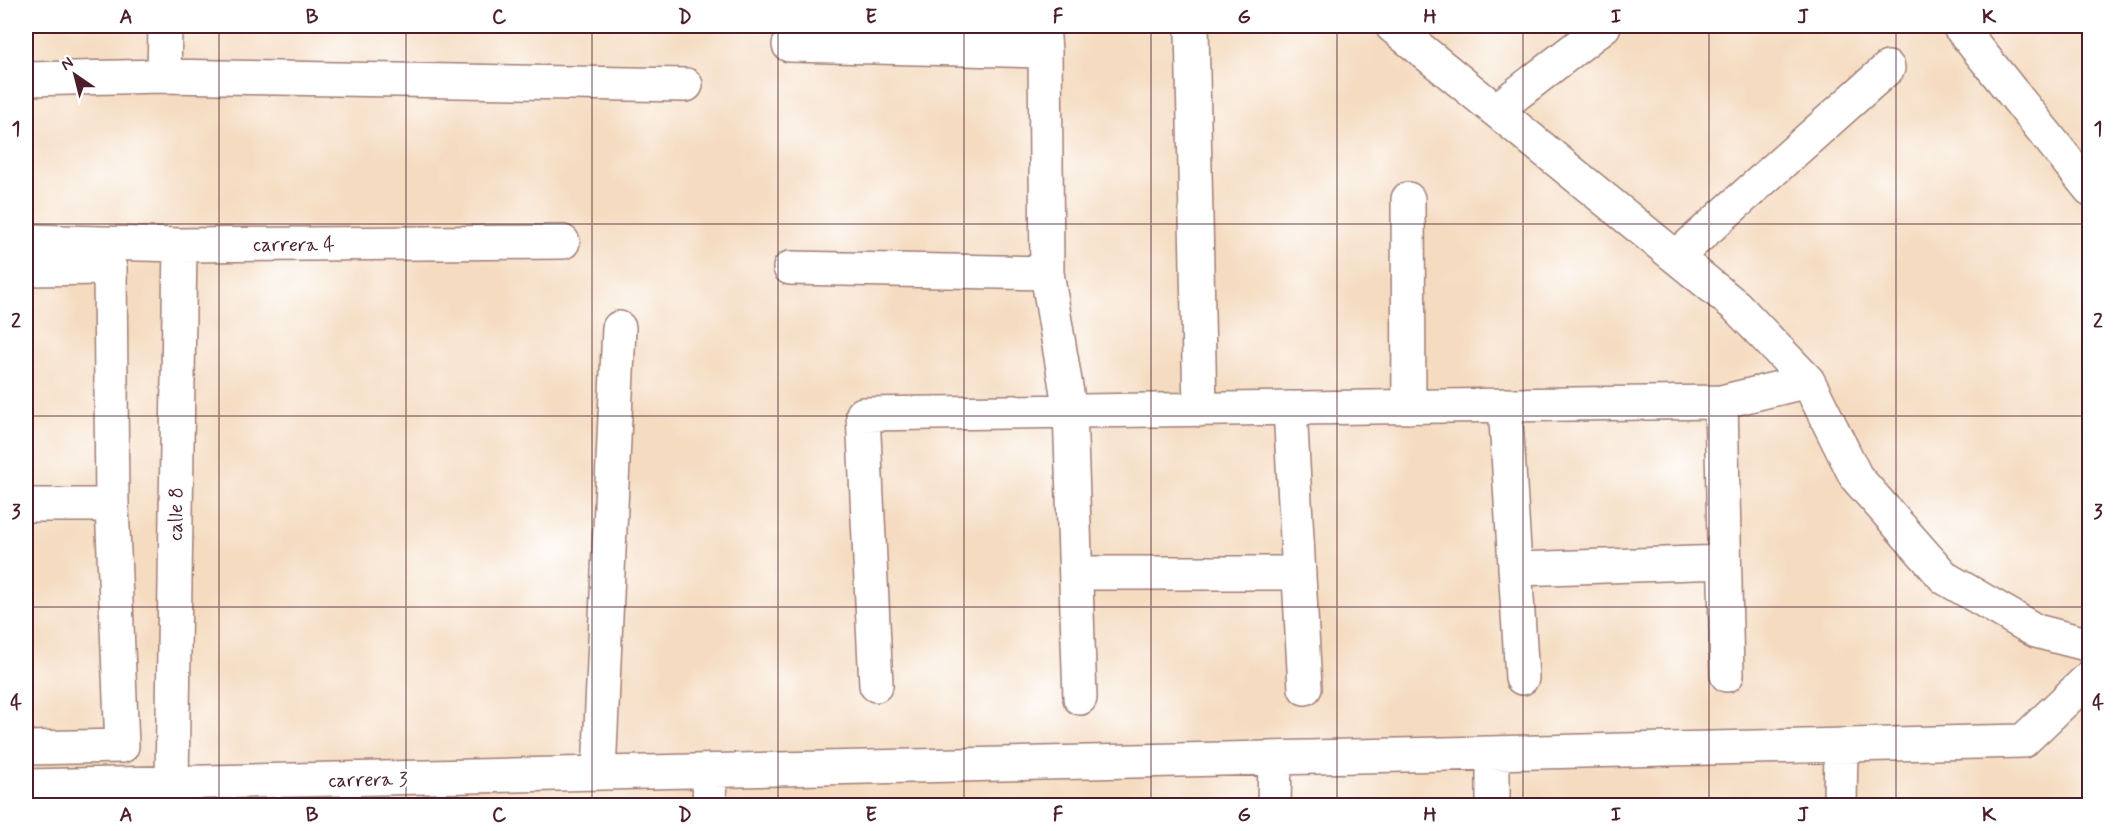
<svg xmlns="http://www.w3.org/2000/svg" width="2115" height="831" viewBox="0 0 2115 831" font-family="Mynerve,sans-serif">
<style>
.grass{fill:#9fce7b;stroke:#747653;stroke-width:1.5}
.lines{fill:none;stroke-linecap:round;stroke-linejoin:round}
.minor-casing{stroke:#a07e76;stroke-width:36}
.minor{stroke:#fff;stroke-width:33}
.grid{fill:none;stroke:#4a1f2b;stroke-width:1.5;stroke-opacity:0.55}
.labels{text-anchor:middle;stroke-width:5;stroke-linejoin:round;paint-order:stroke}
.street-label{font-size:20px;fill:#4a1f2b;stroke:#fff}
.neatline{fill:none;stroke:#4a1f2b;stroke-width:2}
.grid-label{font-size:20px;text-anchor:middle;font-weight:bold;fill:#4a1f2b}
</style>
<rect width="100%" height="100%" fill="#fff"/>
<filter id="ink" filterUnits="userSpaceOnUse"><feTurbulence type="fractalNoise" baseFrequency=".0167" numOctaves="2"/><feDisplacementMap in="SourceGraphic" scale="12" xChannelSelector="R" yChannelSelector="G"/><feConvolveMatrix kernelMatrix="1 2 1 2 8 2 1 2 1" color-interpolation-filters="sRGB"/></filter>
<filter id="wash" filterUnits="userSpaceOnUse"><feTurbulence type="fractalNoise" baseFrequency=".008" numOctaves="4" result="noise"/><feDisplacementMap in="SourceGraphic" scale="24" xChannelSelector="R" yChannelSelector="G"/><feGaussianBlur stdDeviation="1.35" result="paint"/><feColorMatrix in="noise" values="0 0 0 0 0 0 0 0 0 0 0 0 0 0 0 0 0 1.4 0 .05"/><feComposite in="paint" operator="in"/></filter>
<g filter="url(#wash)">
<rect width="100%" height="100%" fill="#f5dcc1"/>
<path class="grass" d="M2075,26H2089V44Z"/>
</g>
<g filter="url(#ink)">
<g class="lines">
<g class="minor-casing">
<path id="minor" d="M1043,26L1045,51L1047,273L1070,411L1080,698
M1192,26L1200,410
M1392,26L1736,306L1808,381L1856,477L1945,578L2036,631L2090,645
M1959,26L2090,189
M789,45L1045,51
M164,76L165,26
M26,79L164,76L686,85
M1496,110L1604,26
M1408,199L1409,407
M26,241L180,245L563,242
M1676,257L1888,68
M790,268L1047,273
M26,269L110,268L112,505L122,746L26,748
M1721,402L1808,381
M1505,405L1522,678
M1290,408L1305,688
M26,505H112
M1515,569L1724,562
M1076,573H1299
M876,685L863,414L1721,402L1727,675
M1493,753V806
M599,773L619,328
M172,784L180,245
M26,786L2023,741L2090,677
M709,806L710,771
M1274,806L1275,758
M1840,806L1841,745"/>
</g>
<use href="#minor" class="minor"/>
</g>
</g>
<path class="grid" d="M219,26V806M406,26V806M592,26V806M778,26V806M964,26V806M1151,26V806M1337,26V806M1523,26V806M1709,26V806M1896,26V806M26,224H2090M26,416H2090M26,607H2090"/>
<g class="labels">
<g class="street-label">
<text x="294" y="251">carrera 4</text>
<text transform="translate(175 514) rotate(-89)" y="7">calle 8</text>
<text transform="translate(368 779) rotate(-1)" y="7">carrera 3</text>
</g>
</g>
<rect width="2115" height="831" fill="none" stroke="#fff" stroke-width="66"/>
<g transform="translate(75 75) rotate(325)" stroke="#ffffff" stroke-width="4.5" paint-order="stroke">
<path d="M0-4.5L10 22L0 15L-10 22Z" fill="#4a1f2b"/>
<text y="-9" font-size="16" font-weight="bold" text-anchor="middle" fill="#4a1f2b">N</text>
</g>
<rect x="33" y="33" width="2049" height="765" class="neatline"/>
<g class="grid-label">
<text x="126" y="23">A</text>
<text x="312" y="23">B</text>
<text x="499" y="23">C</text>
<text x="685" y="23">D</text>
<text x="871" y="23">E</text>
<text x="1058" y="23">F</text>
<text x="1244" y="23">G</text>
<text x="1430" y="23">H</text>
<text x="1616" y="23">I</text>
<text x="1803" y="23">J</text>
<text x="1989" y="23">K</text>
<text x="16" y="135">1</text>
<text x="2098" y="135">1</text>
<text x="16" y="327">2</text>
<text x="2098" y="327">2</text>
<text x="16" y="518">3</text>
<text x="2098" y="518">3</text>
<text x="16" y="709">4</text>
<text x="2098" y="709">4</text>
<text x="126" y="821">A</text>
<text x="312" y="821">B</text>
<text x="499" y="821">C</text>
<text x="685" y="821">D</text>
<text x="871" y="821">E</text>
<text x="1058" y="821">F</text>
<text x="1244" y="821">G</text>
<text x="1430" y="821">H</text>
<text x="1616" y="821">I</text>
<text x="1803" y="821">J</text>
<text x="1989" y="821">K</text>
</g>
</svg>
